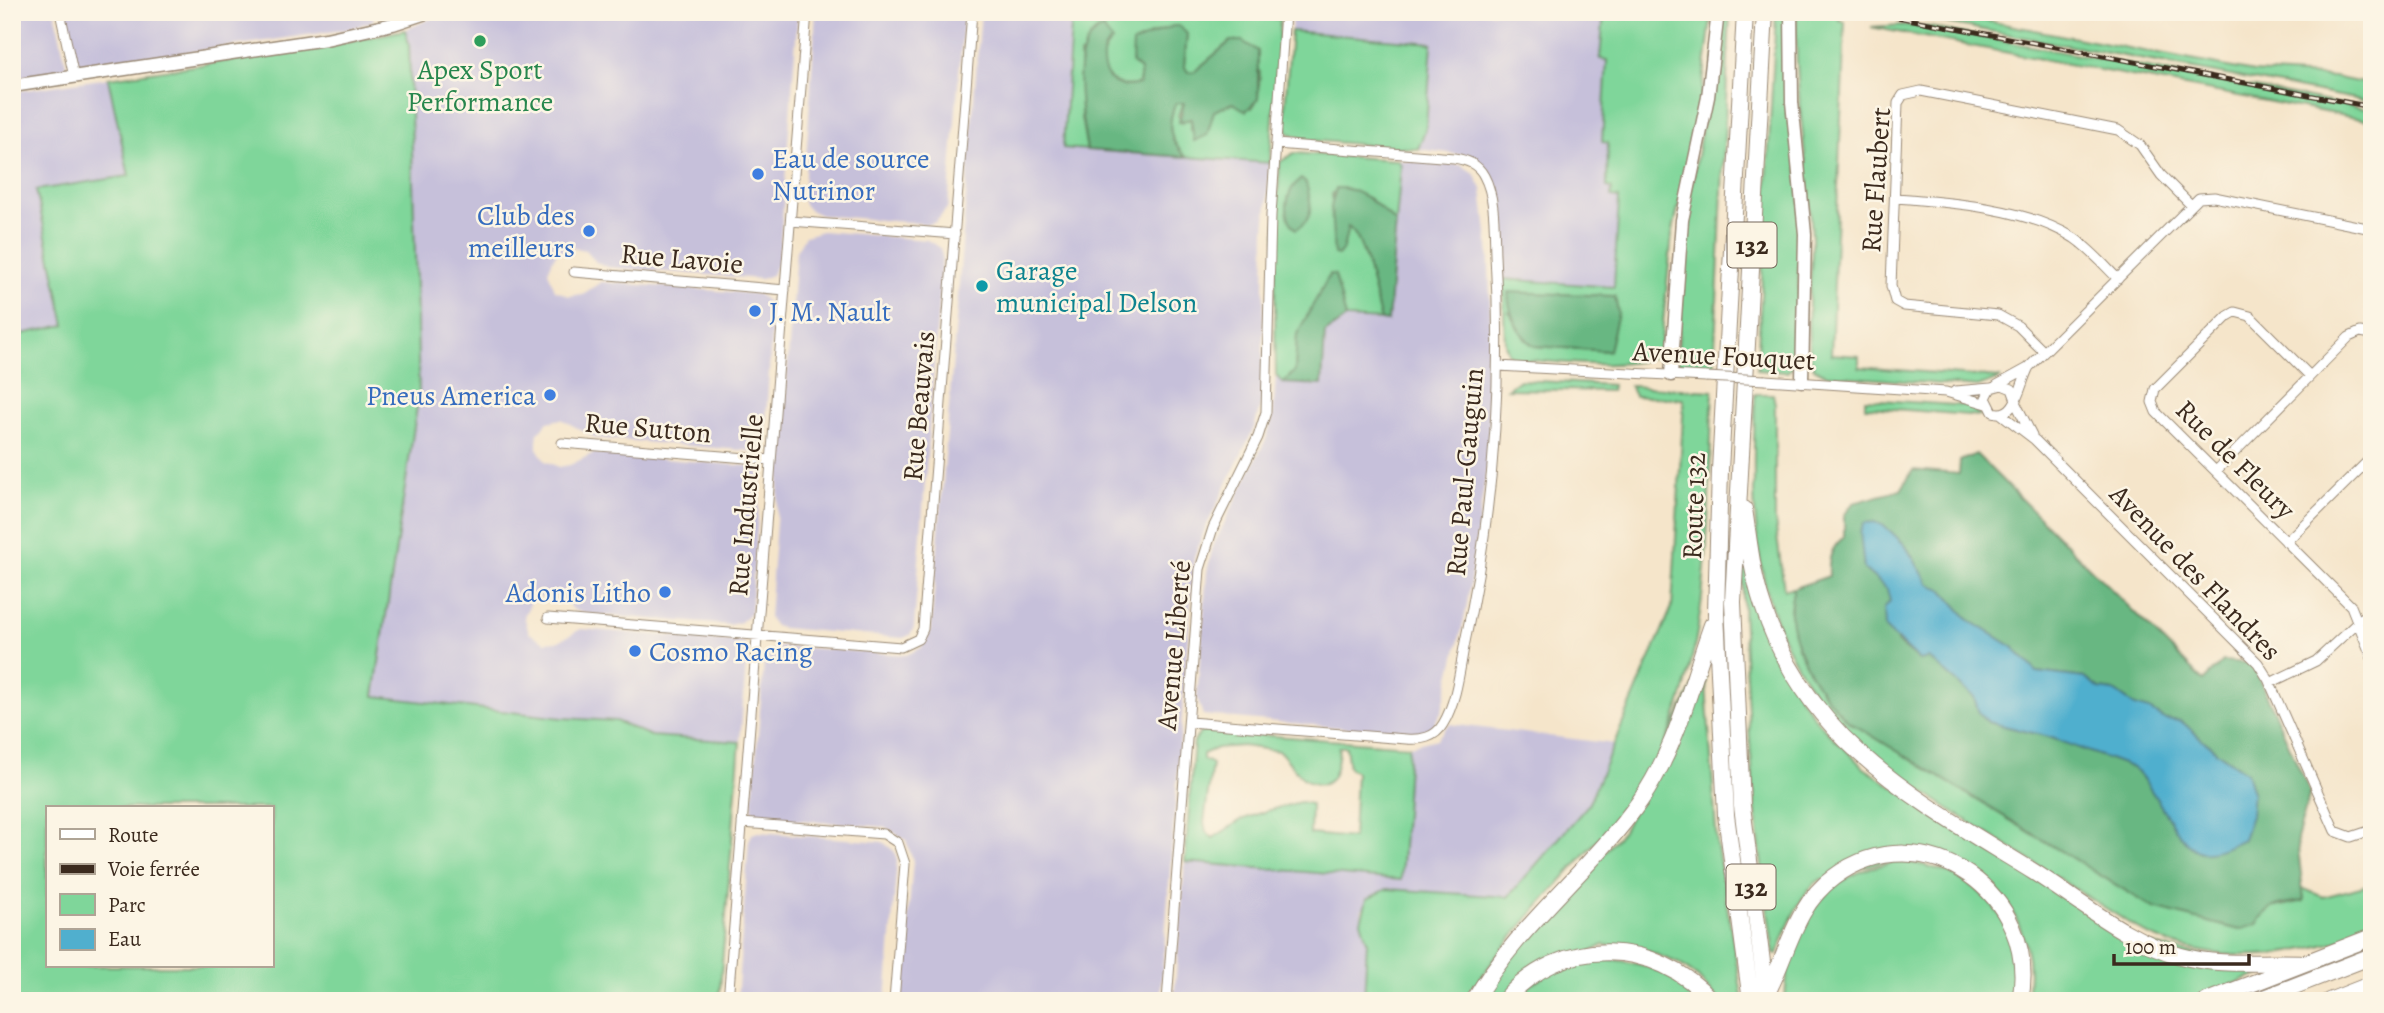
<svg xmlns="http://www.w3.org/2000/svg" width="2384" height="1013" viewBox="0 0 2384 1013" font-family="Alegreya,serif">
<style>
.industrial{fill:#c6c0da}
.green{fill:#7fd69a;stroke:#5d805c;stroke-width:2;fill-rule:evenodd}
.forest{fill:#67b782;stroke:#517050;stroke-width:2;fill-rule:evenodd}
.water{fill:#50afce;stroke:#466c76;stroke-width:2}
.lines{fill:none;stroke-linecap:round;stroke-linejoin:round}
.street-casing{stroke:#988874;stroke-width:11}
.secondary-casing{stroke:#988874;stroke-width:15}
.highway-casing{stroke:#988874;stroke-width:18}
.street{stroke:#fff;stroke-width:9}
.secondary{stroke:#fff;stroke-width:12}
.highway{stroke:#fff;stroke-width:16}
.rail-casing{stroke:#3b2a1e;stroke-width:5}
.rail{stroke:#fcf5e5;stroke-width:2.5;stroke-dasharray:8;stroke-linecap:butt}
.street-bridge-casing{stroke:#988874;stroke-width:11;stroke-linecap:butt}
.street-bridge{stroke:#fff;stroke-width:9}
.leisure-dot{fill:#2e9e5b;stroke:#fcf5e5;stroke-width:2.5}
.shop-dot{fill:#3f7fe0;stroke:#fcf5e5;stroke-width:2.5}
.culture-dot{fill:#0f9aa8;stroke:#fcf5e5;stroke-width:2.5}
.labels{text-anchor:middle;stroke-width:5;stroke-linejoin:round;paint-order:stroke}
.shield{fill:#fcf5e5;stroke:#75675a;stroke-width:2}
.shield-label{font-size:26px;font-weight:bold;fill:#3b2a1e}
.leisure-label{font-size:28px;fill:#27864d;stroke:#fcf5e5}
.shop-label{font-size:28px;fill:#366cbe;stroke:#fcf5e5;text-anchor:start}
.street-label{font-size:28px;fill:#3b2a1e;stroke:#fcf5e5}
.culture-label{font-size:28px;fill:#0d838f;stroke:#fcf5e5;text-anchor:start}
</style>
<rect width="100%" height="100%" fill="#fcf5e5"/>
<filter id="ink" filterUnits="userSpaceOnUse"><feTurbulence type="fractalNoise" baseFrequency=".0143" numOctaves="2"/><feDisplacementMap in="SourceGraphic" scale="14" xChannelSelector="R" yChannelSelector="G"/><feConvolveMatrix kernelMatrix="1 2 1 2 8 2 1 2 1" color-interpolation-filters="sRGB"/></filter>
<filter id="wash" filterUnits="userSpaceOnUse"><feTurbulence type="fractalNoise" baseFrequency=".00686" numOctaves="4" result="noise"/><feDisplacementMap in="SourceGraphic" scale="28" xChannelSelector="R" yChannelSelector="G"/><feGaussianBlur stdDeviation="1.57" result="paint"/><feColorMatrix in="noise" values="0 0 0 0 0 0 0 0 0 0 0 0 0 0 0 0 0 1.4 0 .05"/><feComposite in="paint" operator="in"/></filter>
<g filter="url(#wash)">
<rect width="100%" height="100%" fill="#f5e5ca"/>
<path class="industrial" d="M12,12H55L66,65L62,72L12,79Z
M65,12H374L373,21L349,29L81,68L77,63Z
M446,12H798L779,259L772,275L761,279L607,267L597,263L585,250L570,247L555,255L548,271L555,290L569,296L583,294L601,282L758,294L773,306L765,436L761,447L752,451L596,438L561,419L548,422L538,433L537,441V448L545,461L559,467L570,465L594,453L748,466L758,470L761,478L751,605L750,613L741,622L729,625L588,614L574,610L560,596L552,594L532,600L524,616L529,633L545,642L559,641L581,629L743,642L747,649L740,742L651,736L616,721L562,718L374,696L419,393L409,44L405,30Z
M816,12H964L948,207L936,222L929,224L820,215L808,209L803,203Z
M981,12H1072L1063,148L1270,163L1265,230L1262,401L1254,428L1204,531L1194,558L1160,1001H901L913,861L906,840L885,827L762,817L755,814L752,809L764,662L767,653L781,646L906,655L921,648L931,631Z
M1292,12H1604L1600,59L1607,60L1602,141L1608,142L1612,188L1619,198L1614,288L1503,279L1495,190L1488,170L1472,156L1418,149L1426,128L1432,43L1291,31Z
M108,78L129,176L65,325L12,336V92Z
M1398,160L1461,165L1474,173L1482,189L1488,241L1492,351L1488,459L1466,611L1442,710L1433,726L1426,731L1410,734L1203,715L1197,698L1207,572L1213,546L1267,437L1273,415L1276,375L1283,383L1322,385L1325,332L1346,318L1388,320L1401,166Z
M822,231L927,240L940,248L942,256L914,627L910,635L903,638L782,628L775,626L769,618L796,251L805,236Z
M1449,724L1615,744L1588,805L1507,897L1387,889L1362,909L1361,921L1367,941L1364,1001H1174L1185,862L1400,880L1409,746L1437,739Z
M758,832L883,842L894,851L897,860L886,1001H737L749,841L752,834Z"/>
<path class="green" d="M1072,12H1113L1112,19L1138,27L1151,12H1214L1280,19L1270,163L1186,157C1169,141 1166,124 1176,103H1184L1178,115L1182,123L1191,118V130L1207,135L1213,111L1233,103L1252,108L1258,99L1260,72L1230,41L1194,72H1188L1184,66L1187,34L1173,26L1149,35L1132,63L1141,71L1139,84C1110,93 1088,62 1112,41L1080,54L1081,118L1087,150L1063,148Z
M1604,12H1712L1699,114L1672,235L1660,352C1642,373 1547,361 1518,359L1509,354L1505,344L1503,279L1614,287L1619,198L1611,197L1612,188L1607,187L1608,143L1602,142L1607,60L1600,59ZM1509,312L1609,351L1534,346L1525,339Z
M1722,12H1730L1714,368C1703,367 1686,371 1677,361L1687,213Z
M1776,12H1787L1800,204L1797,363L1787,372L1757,370Z
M1797,12H1841L1839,20L1845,22L1831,354L1859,356V367L2001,378L1978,387L1827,375L1814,368C1802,338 1813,273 1812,238C1809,163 1793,89 1797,12Z
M1887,12H1940L2254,72L2334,77L2372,85V102Z
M1903,25L1929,27L2372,110V121L1871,27Z
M405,30L409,44L419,393L374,696L562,718L616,721L651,736L740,742L719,1001H12V336L65,325L36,190L129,176L108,78L305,50ZM47,808H271V966H47Z
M1291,31L1432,43L1426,128L1418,149L1308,140L1288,133L1284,120Z
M1294,153L1398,160L1401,166L1396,223L1369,198L1345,188L1332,193L1334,254L1347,226C1366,239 1374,298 1381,320L1346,318L1335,276L1297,334L1295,371L1283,383L1276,375C1274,304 1275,233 1280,162Z
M1519,380L1612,385L1611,391L1507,389Z
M1630,386L1713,391C1706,517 1715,661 1649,774C1634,800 1613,823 1593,845C1550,895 1500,944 1466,1001H1364L1367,941L1361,921L1367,899L1387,889L1508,897L1588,805L1672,607L1684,399L1635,396Z
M1755,394H1773L1775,404V521L1784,589L1794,588L1790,609L1799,649L1848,721L2154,908L2258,924L2267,909L2304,901L2302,888L2323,897L2372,884V929C2299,958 2223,967 2150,936C2097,903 2045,870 1993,837C1888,771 1796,714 1765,584C1750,521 1754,458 1755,394Z
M1865,399L1969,406L1981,416L1869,407H1865Z
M1742,555H1746L1799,696L1817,721L1864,768L2132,941L2273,970L2186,1001H2026C2038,942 2010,884 1954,861C1946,858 1937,852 1929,851C1922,850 1828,876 1820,880C1799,892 1785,932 1778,954H1774C1753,822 1744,688 1742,555Z
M1701,670H1705L1717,846L1743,1001H1719L1698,977L1678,963L1645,950L1604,945L1497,1001H1481L1497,974L1623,831Z
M1209,731L1409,746L1401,880L1185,862L1194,741L1201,732ZM1242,746L1279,751C1288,759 1296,774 1306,780C1334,796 1338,766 1339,747H1346L1349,768L1356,772L1353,838L1310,834L1311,804L1300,802L1266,811L1241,820L1213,838L1206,832L1204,822L1212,764L1203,759V754L1217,748Z
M1895,862C1957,863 2012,902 2018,968C2018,978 2015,991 2013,1001H1785C1787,930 1822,873 1895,862Z
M1609,959C1651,964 1670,973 1702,1001H1513C1540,973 1570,962 1609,959Z"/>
<path class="forest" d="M1173,26H1180L1187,34L1184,66L1188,72H1194L1231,41H1242L1258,51V99L1246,111L1233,103L1214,111L1207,135L1194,141L1191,119L1179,122L1184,103H1176C1166,124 1169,141 1186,157L1087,150C1082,118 1066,42 1103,28L1112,41L1104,49C1099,73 1112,92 1139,84L1141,71L1132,63L1133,43Z
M1301,179L1306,183C1311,201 1316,219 1296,229C1282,216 1285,190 1301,179Z
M1336,188C1360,186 1380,208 1396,223L1388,321L1381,320C1374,298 1366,239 1348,227L1343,249L1338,255L1334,254L1331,207Z
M1330,274L1335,275L1346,318L1325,333L1322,385L1283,383L1295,371L1297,334Z
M1508,292L1615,296L1618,313L1609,351L1534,346C1516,332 1509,314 1508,292Z
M1976,454L2203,681L2223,661L2249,663L2254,667L2310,792L2297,839L2304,901C2283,904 2268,903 2258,924L2239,930L2154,908L1848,721C1815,690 1780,633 1794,588L1829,576C1828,559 1831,547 1844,537V516L1853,503L1901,490L1913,470L1959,474L1960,461ZM1874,522L1885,527L1905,545L1929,585L1942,589L1969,620L2013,647L2037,672L2085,678L2099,689L2114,691L2135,706L2149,710L2164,719L2181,721L2218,753L2247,773L2253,792L2158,797L2134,768L2049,737L1988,722L1979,713L1974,697L1929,658L1919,660L1897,642L1888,589L1864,569L1863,555Z"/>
<path class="water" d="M1874,522L1885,526L1905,545L1929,584L1942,589L1969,620L2013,647L2037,672L2085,678L2099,689L2114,691L2135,706L2149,710L2164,719L2181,721L2218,753L2247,773L2253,792L2251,816L2243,839C2231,845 2214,854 2201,852C2178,847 2154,786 2134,768L2049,737L1988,722L1979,713L1974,697L1929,658L1919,660L1885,628L1884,608L1890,601L1887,589L1864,569L1860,532L1864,523Z"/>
</g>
<g filter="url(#ink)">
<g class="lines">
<g class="street-casing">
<path id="street" d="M60,12L74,77
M1895,198C1950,202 2027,208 2074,238C2090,249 2104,265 2118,279
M791,221L955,234
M574,272L785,290
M2044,352L2018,326L1998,315L1904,306L1895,301L1891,286L1898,103L1903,95L1921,91L2118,130L2140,145L2161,175L2191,205
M1498,366L1706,377
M2310,376L2250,316L2235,312L2228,316L2155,389L2152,402L2156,412L2351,606L2372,658
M1765,380L1946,392L1987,404
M1997,385L2028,368
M1955,391L1991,388
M2016,400L2012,389L2002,385L1991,388L1986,398L1993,412C2017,420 2020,383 2029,367L2199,198L2214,197L2372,229
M2015,402L2032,435
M2001,414L2035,440L2258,663L2268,679L2335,831L2351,837L2372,830
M562,443L771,460
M2216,471L2349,337L2360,332L2372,334
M2286,542L2372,457
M548,618L901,647L918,639L923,629L972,12
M2270,683L2316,661L2372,609
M1189,722L1406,739C1421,740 1435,738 1443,724C1457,701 1460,667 1465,642C1493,514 1503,385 1495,255C1494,231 1496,198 1484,176C1478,164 1467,160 1454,158L1276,144
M742,823L884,834L898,843L905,864L894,1001
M728,1001L807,12
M1167,1001L1200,569L1213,528L1258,437L1266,412L1271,215L1285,12"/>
</g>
<g class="secondary-casing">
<path id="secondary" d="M1791,12L1792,102L1805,234L1802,381
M12,86L326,39L393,24L429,12
M1671,375L1682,220L1708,97L1718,12"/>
</g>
<g class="highway-casing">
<path id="highway" d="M1745,12L1720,470L1716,613L1726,815L1751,1001
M1765,12L1733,602L1742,806L1767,1001
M1744,509C1749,541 1752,573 1762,603C1805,742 1919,801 2034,872C2080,901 2128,942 2181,956C2221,967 2262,961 2303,963
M1766,995C1788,954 1794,906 1834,877C1924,811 2041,895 2020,1001
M1474,1001C1517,925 1590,872 1640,801C1678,746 1690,686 1712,625
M1504,1001C1560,935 1655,937 1712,1001
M2207,1001L2372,937
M2256,1001L2372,956
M2329,1001L2372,984"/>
</g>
<use href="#street" class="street"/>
<use href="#secondary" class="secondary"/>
<use href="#highway" class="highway"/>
<g class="rail-casing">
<path id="rail" d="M1871,12L2372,107"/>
</g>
<use href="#rail" class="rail"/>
<g class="street-bridge-casing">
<path id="street-bridge" d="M1706,377L1765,380"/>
</g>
<use href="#street-bridge" class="street-bridge"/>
</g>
</g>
<circle class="leisure-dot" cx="480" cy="41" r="7"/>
<g class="shop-dot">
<circle cx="758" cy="174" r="7"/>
<circle cx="589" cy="231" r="7"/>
<circle cx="755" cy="311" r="7"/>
<circle cx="550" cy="395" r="7"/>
<circle cx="665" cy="592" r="7"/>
<circle cx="635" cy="651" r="7"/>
</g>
<circle class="culture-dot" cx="982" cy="286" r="7"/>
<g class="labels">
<g class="shield">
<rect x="1727.5" y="222.5" width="49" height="45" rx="5"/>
<rect x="1726.5" y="864.5" width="49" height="45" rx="5"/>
</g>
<g class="shield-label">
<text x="1752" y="254">132</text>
<text x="1751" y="896">132</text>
</g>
<g class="leisure-label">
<text x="480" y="79">Apex Sport<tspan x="480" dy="32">Performance</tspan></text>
</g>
<g class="shop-label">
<text x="772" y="168">Eau de source<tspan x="772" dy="32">Nutrinor</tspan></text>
<text x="575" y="225" text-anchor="end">Club des<tspan x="575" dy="32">meilleurs</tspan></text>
<text x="769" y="321">J. M. Nault</text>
<text x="536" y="405" text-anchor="end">Pneus America</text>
<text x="651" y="602" text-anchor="end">Adonis Litho</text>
<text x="649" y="661">Cosmo Racing</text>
</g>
<g class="street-label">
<text transform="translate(1875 180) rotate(-86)" y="10">Rue Flaubert</text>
<text transform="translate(682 258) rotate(5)" y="10">Rue Lavoie</text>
<text transform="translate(1724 355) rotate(3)" y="10">Avenue Fouquet</text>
<text transform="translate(918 406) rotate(-85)" y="10">Rue Beauvais</text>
<text transform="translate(648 427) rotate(5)" y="10">Rue Sutton</text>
<text transform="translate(2236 459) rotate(45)" y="10">Rue de Fleury</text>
<text transform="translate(1464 472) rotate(-85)" y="10">Rue Paul-Gauguin</text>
<text transform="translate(745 505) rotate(-85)" y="10">Rue Industrielle</text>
<text transform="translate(1693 506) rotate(-88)" y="10">Route 132</text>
<text transform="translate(2196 572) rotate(46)" y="10">Avenue des Flandres</text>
<text transform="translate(1173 645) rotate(-85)" y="10">Avenue Liberté</text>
</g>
<g class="culture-label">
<text x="996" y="280">Garage<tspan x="996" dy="32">municipal Delson</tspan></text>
</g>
</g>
<rect width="2384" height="1013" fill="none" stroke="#fcf5e5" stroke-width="42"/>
<rect x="46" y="806" width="228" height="161" fill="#fcf5e5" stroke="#afa495" stroke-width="2"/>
<rect x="60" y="829" width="35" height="10" fill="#ffffff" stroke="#afa495" stroke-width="2"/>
<text x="108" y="842" font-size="21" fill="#3b2a1e">Route</text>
<rect x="60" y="864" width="35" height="10" fill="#3b2a1e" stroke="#afa495" stroke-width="2"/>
<text x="108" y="876" font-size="21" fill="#3b2a1e">Voie ferrée</text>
<rect x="60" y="894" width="35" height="21" fill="#7fd69a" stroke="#afa495" stroke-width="2"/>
<text x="108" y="912" font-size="21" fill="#3b2a1e">Parc</text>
<rect x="60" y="929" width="35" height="21" fill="#50afce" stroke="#afa495" stroke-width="2"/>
<text x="108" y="946" font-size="21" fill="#3b2a1e">Eau</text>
<path d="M2114 954v10h135v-10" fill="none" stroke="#3b2a1e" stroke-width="3.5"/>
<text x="2125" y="954" font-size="21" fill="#3b2a1e" stroke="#fcf5e5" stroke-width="5" paint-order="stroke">100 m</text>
</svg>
